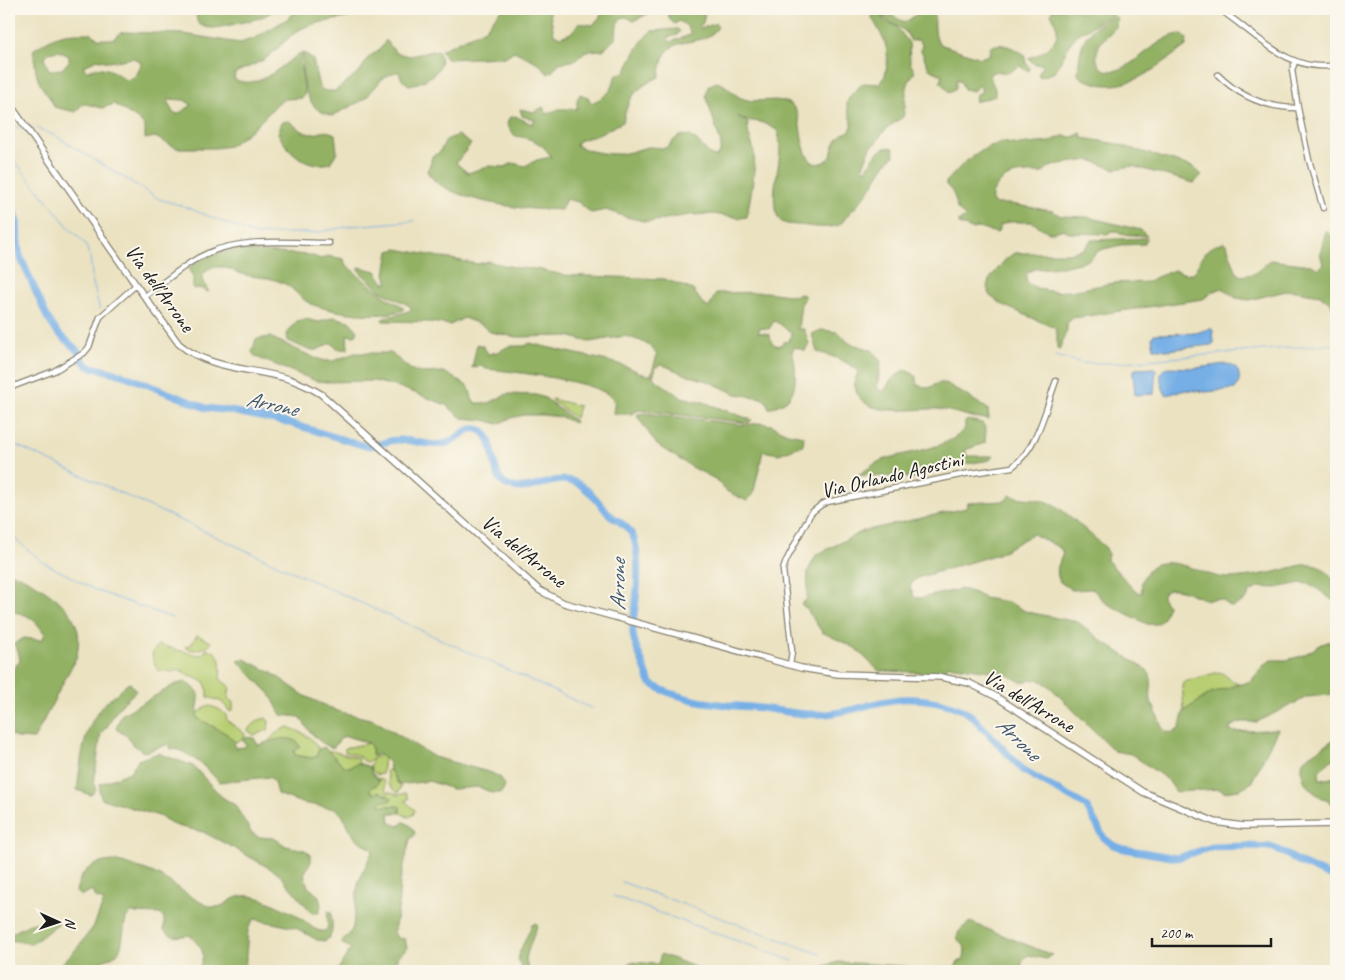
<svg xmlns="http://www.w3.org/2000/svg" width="1345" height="980" viewBox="0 0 1345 980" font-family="Caveat,sans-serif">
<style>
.green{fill:#b8ce72;stroke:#6a7547}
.forest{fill:#92b164;stroke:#576640;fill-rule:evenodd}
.water{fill:#76afe6;stroke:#496681}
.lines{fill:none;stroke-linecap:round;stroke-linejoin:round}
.stream{stroke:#76afe6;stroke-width:1}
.river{stroke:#76afe6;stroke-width:7}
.minor-casing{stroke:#847f6e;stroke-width:7}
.tertiary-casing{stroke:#847f6e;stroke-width:8}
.minor{stroke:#fff;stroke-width:4.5}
.tertiary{stroke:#fff;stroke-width:5.5}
.labels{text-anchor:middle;stroke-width:4;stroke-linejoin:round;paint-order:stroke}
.street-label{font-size:21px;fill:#1c1c1c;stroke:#fbf7ec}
.water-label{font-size:22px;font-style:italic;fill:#40576d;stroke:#fbf7ec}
</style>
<rect width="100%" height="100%" fill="#fbf7ec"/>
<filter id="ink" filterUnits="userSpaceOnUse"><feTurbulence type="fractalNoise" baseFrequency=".02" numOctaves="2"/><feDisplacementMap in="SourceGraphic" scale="10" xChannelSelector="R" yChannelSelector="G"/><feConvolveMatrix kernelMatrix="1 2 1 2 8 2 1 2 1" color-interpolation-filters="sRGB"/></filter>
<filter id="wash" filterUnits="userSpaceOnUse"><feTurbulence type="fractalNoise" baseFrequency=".0096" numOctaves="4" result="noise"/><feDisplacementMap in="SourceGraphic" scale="20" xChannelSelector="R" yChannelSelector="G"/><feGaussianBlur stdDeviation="1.12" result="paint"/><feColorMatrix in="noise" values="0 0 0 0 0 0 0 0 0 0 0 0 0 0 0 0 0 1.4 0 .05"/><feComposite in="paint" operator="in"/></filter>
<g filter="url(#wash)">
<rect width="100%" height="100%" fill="#ebe2c1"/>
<path class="green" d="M552,399L579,406L575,418L552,401Z
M197,635L211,642L210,645C202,649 195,652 186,648V646L191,645Z
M158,645C173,648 188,654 203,655L206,649C223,651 221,666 220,679L230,687L228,699L233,702V710L230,712L222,702L208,697V691L204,681C199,681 185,672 178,670L171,672L159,671L154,663L152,654Z
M1219,672C1227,674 1230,682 1239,684L1211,693L1184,711L1182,684L1186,681Z
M206,706C214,706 227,711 227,720C233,726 240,729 245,734L243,740L235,742L227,734L197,718V712L202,711Z
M266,718L269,721L268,730L254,735L247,730L259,720Z
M287,727C300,731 312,736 319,749L316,757L311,758L295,755L294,751L299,744C290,736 279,740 268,742L276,733Z
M369,743L373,749L372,755L375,758L380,755L384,758L382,774L378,775L372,771L370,765L373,758L367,762L364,761L357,755L345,752V748Z
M327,750L356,757L359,759L358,763L350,767L344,766C339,761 329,754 327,750Z
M388,770H390C394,776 396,782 401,787L398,793L389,785L388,779L386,772Z
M378,778L384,781L386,792H391L398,795L406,793L409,799L406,800V802L415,810L413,815L408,817L400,813V807C393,804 386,808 379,804L388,795L372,793L370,790L379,781Z"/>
<path class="forest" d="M199,9H278C271,12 264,17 256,19C248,21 220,28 213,28C200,28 192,21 199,9Z
M303,9H368C350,21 325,19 305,27C291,33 281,46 269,56C260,63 246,68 235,73L234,79C257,91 280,67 299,54L303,53L300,62L305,94L302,98L285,99L278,103L256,126L230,146L215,148H177L155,137L145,139V127L139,120L114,104L102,108L86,104L81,105L76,112L54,107C51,97 43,91 39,82C34,70 36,61 33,50C59,33 60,33 92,33L98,39H113L120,33L125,32L184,34L240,43L255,38L287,19L297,11ZM58,51L69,56V61L62,69L49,70L44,58L49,53ZM133,58L141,62C140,72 135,79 125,80C113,70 103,64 87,71L84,68V65L89,64L96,59L109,62ZM169,99L184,100L192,105L178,114L173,113L168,102Z
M503,9H549L554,34L560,37L571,33L579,23L593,25L600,17L604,9H702L705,12L703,23L698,27L703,28L716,23L718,27C704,49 673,34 664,57C661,63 661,71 659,77C636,88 628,97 623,122L596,135L578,141L576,145C588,152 612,156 626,153C633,152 641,148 649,147C656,147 661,149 668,147C684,123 698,141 711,156L716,157L720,152L721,144L706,96L708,86L716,82C729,84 731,95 744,99C757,104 779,96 790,104C795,107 798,114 799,120C802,134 804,181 831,157C832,149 835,140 841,135C845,132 849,133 851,129C856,121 842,108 849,98C852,92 859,88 863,83L880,84C884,79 885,76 886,70C891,48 882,36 872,18V13L875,11H878L885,21L896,26L909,43L910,63L915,72C903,85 907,102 903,117C895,122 887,128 881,135C877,140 876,145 871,147L863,166L866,170C874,159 878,145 893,148L894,156C881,166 877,180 867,193C861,201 854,209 847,216C844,220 841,225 836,226C824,229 810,226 798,225C781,224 778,223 775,206C771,181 786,154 777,130L761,122L744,120L739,116L738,117L748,122C746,134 753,142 754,153C756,174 750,196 747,217L741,218L712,214L689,215L648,222L626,217L606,210L591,213L578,202L566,199L561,210C552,209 543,210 534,209C507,207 439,197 427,171L431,162L432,156L439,153L446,140L458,135L471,144L456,163L468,173L488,166L505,167L513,163L525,166L537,160L551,157C544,143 529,137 514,136L507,124L509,118L515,116L532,124L535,120L522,116L520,109L534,112L543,107L546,114L559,109H577V100L580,94L588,97L591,103C598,100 607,96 611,89C616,80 612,74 626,72C630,59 641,40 651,31L677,29L680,31L677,35L667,38L670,42L690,35C690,28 685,24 679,21L675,24L670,20L667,11L657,9L634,21L626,17L621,18L617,24L616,38L603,50L586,51L573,61L559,63L553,71L548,74C537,59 529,59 514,51L505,57L446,59L441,50L485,29L499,12Z
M921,9L932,10C938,21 931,33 940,44L980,58L989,55L990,47C1002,41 1013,48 1024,54L1026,63L1030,68L1029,71L1019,66L1008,73L995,71L989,75L995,89V96L975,102L976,94L982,92L980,85L973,91L964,89L960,80H956V88L949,92L940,82L942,75L929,69L921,50L922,44L918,40L911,41L905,31L884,18L883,15C904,13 898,34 921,9Z
M1053,9H1076L1079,12L1091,9H1116L1115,13L1077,35L1071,42L1055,72L1041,77L1038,75L1040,70L1043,67L1042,64H1034L1028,58C1039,56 1060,43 1057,29C1056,24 1053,18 1051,13Z
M1114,16L1117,18L1116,27C1111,32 1104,38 1100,44C1095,52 1095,66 1105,70C1129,78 1156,33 1183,34L1187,39L1186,46C1159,65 1130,93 1095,83C1089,81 1083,80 1078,75C1080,42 1083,31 1114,16Z
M386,40L396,53L410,56L437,50C450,69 425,83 409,85L402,80L399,72H395L383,78L365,99L332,116C327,114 318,111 315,107C303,94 300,69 304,53L313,60L319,87L325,91H335L360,71L368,58L382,47Z
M289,121C295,126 303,133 311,134C322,134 322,128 335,134L337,152L330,163C308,169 287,152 278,133L282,122Z
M1081,133L1083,138L1117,144L1193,167L1202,175L1194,183L1132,166L1114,169L1090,160L1059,164L1047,168L1043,173C1027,173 1007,171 997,186C993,192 991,194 992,201L996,204H1010L1053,211L1061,216L1087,217L1141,230L1147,236L1120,234L1117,231H1112L1107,234L1069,233L1064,229L1054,232H1048L1032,222H1009L1001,225L997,233L978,228L972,229L959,224V221L966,217L957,209C956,200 954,191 946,185V182L965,162L986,148L1001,142L1018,145L1049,142L1063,136L1073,137Z
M1326,231L1336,240V323L1332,305L1320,295L1290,290L1249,300L1236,298L1222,288L1214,291L1203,299L1073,318L1067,323V330L1059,350L1057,349V335L1055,328L1005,306L990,296L987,287L989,280L1004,261L1014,253H1069L1084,249L1091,240L1147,238L1144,244L1121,245L1100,250L1087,261L1062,267L1034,269L1028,272L1026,276L1027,283C1055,300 1084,287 1114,283C1125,282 1138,283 1149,282L1152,279L1174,270L1182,273L1193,274C1203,258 1201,248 1224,242L1227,245L1236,271L1240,276L1254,274L1270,260L1311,265L1319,269L1323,264L1320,253Z
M242,249L246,251L310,255L321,259L327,256L344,259L345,264C359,276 372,287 386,297C391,301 398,303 403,307V310C380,319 334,313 311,304C302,300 295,290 287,285C273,277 260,278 246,275C235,273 228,266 217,267C211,267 207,271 203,274L202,280L209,292L199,288L193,289V277L188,268C208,254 219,253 242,249Z
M397,249L478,264L489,261L494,263L519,268L537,269L563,275L665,279L693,290L703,304L709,308L716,293L766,292L796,296L799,294L804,295V300L801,304L798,329H804L809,344L805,351L796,347L792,350C796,365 799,388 787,400C782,404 775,406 769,409L767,402L761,398L736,394L710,382L684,374L661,364L656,367L653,377L656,380L681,397L703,402L752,420L749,423L639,410L632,414H613C613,408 616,403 613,399C601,381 509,371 486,369L481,366L472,368L477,344L483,346L488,354L498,352L509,346H525L530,343L538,345C566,352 594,357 622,365C631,367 642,376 651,375L657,355L651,347L641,341L625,336L589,342L568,336L516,337L490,332L482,325L464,318L450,325L430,322L383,321L382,319L409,311L411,309L410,306L380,291L359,271V267L376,271L384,283H388L385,274L389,251ZM774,321L780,324L792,334L789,341L784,342L779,346L773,344L769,334L758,332L760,328L769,329Z
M334,317L349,321L358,331L355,336L347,335L348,349H337L332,343C326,344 323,348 317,350C308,352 297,344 288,341L287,334L297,321L305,319L319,322Z
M821,330L838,332L849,343L872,350L881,362L877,386L880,391H884L891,380L904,370L912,373L916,376L917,385L929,388L938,383H946L988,409L989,419C970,419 954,410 936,409C912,408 860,420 855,386C854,381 857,375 858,371C845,360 832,356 817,352L812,334Z
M270,337L315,358L326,361H333L355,353H391L410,369L421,373L444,372L466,385L470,390L472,399L476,403H489L507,394L536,395L545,398L575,421L574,423L561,417L543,415H524L511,418L498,424L484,420L462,418L446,405L399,387L373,381L326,382L316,381L256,357L252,353L256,339Z
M644,413L745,425L761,423L771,425L787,433L804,436L803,445L779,454L763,451L753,495L747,501L726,491L717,480L692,467L657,445L637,416L638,414Z
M968,420L982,423L986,429L985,443L965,450L967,456H993L990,460L947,467L915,478L858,475C865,471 871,466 878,462C903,451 948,451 965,428V422Z
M1010,495C1022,500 1036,497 1048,502C1065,509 1090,535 1106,548L1108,554L1107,560L1136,592L1142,593C1141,585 1141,582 1145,575C1159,546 1204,577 1226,578C1241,578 1265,574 1279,571C1291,568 1305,562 1317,566C1325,568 1329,575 1334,581L1332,586L1333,590L1336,589V600H1332L1315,587L1308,584L1301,583L1276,588L1259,587L1249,593L1247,599L1233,607C1227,606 1225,601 1220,599C1215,598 1209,601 1204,599C1194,596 1167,579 1162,597L1168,606C1163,618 1162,627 1147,624L1104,602L1094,590L1091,589L1072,590L1060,582L1058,577L1057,569L1063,553L1060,548L1033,534L998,554L917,578L913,581L910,587L914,597L921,598L961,589L975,593L984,598L1008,602L1027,612L1078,622L1105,643L1147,670C1155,681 1149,689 1151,701C1152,705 1155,708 1156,712C1161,722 1162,740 1179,729L1184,711L1211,693L1251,681L1264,665L1271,660H1286L1302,656L1322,644L1336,639V686L1330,695L1307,697L1257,722H1240L1230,727V731L1234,732L1278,729L1251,783L1238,790L1224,792L1219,789L1176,792L1168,780L1131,754L1114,751L1048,685L1038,679L1021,682L1004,673L948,665L944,673L879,671L855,648L822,632L806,608L801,604L807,599L808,571L816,555L863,531L966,508L968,503L1005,501Z
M9,572C32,580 71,602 77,628C80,637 78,646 77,656L34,739L16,738L9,734V674L11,673L20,660L18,651L14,644L24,638L42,640L45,634C35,620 28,612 9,612Z
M245,659L272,673L305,696L337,711L374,720L434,757L492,773L501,778L505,786L501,793H492L479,787L452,789L429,781L399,785L390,770L389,763L384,758L378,754L375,756L372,755V749L369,743L346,736L341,738L333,748C316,742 309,731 300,717L281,715L270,694L238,661Z
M186,682C206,694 197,700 197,718L227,734L235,742L234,744L235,748L245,747L246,745L243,740L244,737L254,738L258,745C269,742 294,731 300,747L294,751L295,755L311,758L316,757L319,749L324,747L344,766L350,767L358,763L370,767L371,772L379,781L377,785L373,786L370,790L372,793H376L378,791L392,798L390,801H382L379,804C386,808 393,804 400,807V813H389L390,823L399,826L403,822C409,823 413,828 415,833L413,837L410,839L400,882L398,910L394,932L397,938L405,939L407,948L399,956L388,971H337L351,948L341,943L350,933L353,927L358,883L373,850L355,838L342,815L336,809L302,803L277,794L274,782L270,777L219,782C210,771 186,748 171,749L169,744L144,752L132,744L128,737L116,729L121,715L176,684Z
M130,683L136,691L124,702L114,714L107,727L101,733L94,783L96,790L91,795L77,790C82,754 83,718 115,695C120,691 124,685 130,683Z
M1333,740L1336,741V758L1327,763L1319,771L1320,780L1336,777V806C1316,794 1297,787 1303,760Z
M158,753L193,766L222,797L235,805L251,832L258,837L274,838L286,846L305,850L309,853L311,856V862L304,874L308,887L319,896L321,905L319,913H312L278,873L232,847L203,832L177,826L159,816L102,799L99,792L100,784L130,772L138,760Z
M114,861C129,865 144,868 158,875C172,882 200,906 214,907C222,908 228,901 235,898C250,891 269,902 282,908C288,911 294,913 299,917C307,922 315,933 326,931C330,924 326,918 328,911L331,912C332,924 335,933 326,941L317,940L296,928L254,919L248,929L245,971H198C206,951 204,950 189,935C178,937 172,938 164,930V918L160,914L131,913L126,918L121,947L117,954L99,963L87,971H54L77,948L94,926L104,901L96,898L92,890L80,896L76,892C80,870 92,862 114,861Z
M53,919L59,923L32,944L10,940L12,933L30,924Z
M970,922L1052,955L1046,959L1028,955L1023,960L1021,967L1024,971H954L957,963L964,959L965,950L964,945C962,943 959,942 958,939C955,932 965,926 970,922Z
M536,923L538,925C535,930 526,955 526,960C526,963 528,968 530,971H514L520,970L522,966L518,960L520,951L532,925Z
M661,954L700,969L710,971H627L628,966L630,962L658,964Z
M838,962L904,966L917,971H806Z"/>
<path class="water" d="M1211,328L1213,331L1214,343L1211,345L1166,350L1154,348L1152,338L1154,334L1196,333Z
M1225,364C1240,365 1243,379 1235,389L1206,392L1186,390L1166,395C1161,386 1156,371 1168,367L1196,368Z
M1154,368L1156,370L1154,394L1135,395L1133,372L1135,369Z"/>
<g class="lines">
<path class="stream" d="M9,126L23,128
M30,126L54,135L159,199L183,206L256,235L283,233H314L350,226L414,221
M9,154L71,230L82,240L86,246L90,257L93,283L100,310
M1055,356L1083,363H1112L1336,344
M9,442L591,708
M9,534L43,562L95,590L172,618
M622,882L820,954
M613,896L793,961"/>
<path class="river" d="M9,198L17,218L18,245L20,256L47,317L57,332L77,350L83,361L88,366L123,375L206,408L231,411L289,423L365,446C377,447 386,440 398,440C414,439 431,448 447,443C458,440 465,427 477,429C498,433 489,475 505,484C529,497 552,473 575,482C589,488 598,502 608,513C615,520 626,524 631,533C640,546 638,584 636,600C635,611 632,623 633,634C635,650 645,665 649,681C655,690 682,697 694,700C716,705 739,706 761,708C783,711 805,716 826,714C849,713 870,703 893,700C915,696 955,702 973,717L1024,771L1086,806L1104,838L1113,845L1124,849L1177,858L1212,847L1246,846L1270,847L1279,850L1301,863L1336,879"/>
</g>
</g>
<g filter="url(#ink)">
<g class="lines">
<g class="minor-casing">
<path id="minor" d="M1219,9C1256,33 1288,74 1336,65
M1295,62L1292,70L1298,108L1309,160L1323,208
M1218,75C1240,97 1267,108 1298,108
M145,296C165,282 185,263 208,253C245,237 290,243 329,243
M9,388L54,371L84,353L89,347L100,317L136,285
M790,665L792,651L783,570L786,561L811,513L821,505L827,502L965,474L1012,467C1038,448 1045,410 1056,381"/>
</g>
<g class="tertiary-casing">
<path id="tertiary" d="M9,103L136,285L179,344C210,370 253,368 289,379C301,383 311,388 321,394L539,590L564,603L801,668L838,674L941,677L969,683L995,696L1143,792L1215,822L1243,826L1336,824"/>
</g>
<use href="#minor" class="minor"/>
<use href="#tertiary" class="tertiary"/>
</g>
</g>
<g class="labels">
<g class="street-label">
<text transform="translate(160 288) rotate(54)" y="7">Via dell'Arrone</text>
<text transform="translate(892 475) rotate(-13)" y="7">Via Orlando Agostini</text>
<text transform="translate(524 551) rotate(39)" y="7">Via dell'Arrone</text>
<text transform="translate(1029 701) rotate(31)" y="7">Via dell'Arrone</text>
</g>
<g class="water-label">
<text transform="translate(272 403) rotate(12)" y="8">Arrone</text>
<text transform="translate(617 585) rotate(-90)" y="8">Arrone</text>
<text transform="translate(1019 738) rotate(44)" y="8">Arrone</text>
</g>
</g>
<rect width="1345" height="980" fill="none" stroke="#fbf7ec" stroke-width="30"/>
<g transform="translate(58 922) rotate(93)" stroke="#fbf7ec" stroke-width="4" paint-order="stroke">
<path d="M0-4L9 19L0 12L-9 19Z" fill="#1c1c1c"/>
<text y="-8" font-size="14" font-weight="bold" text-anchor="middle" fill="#1c1c1c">N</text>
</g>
<path d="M1152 938v8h119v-8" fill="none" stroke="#1c1c1c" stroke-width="2.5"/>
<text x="1160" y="938" font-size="15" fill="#1c1c1c" stroke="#fbf7ec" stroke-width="4" paint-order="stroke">200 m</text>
</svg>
